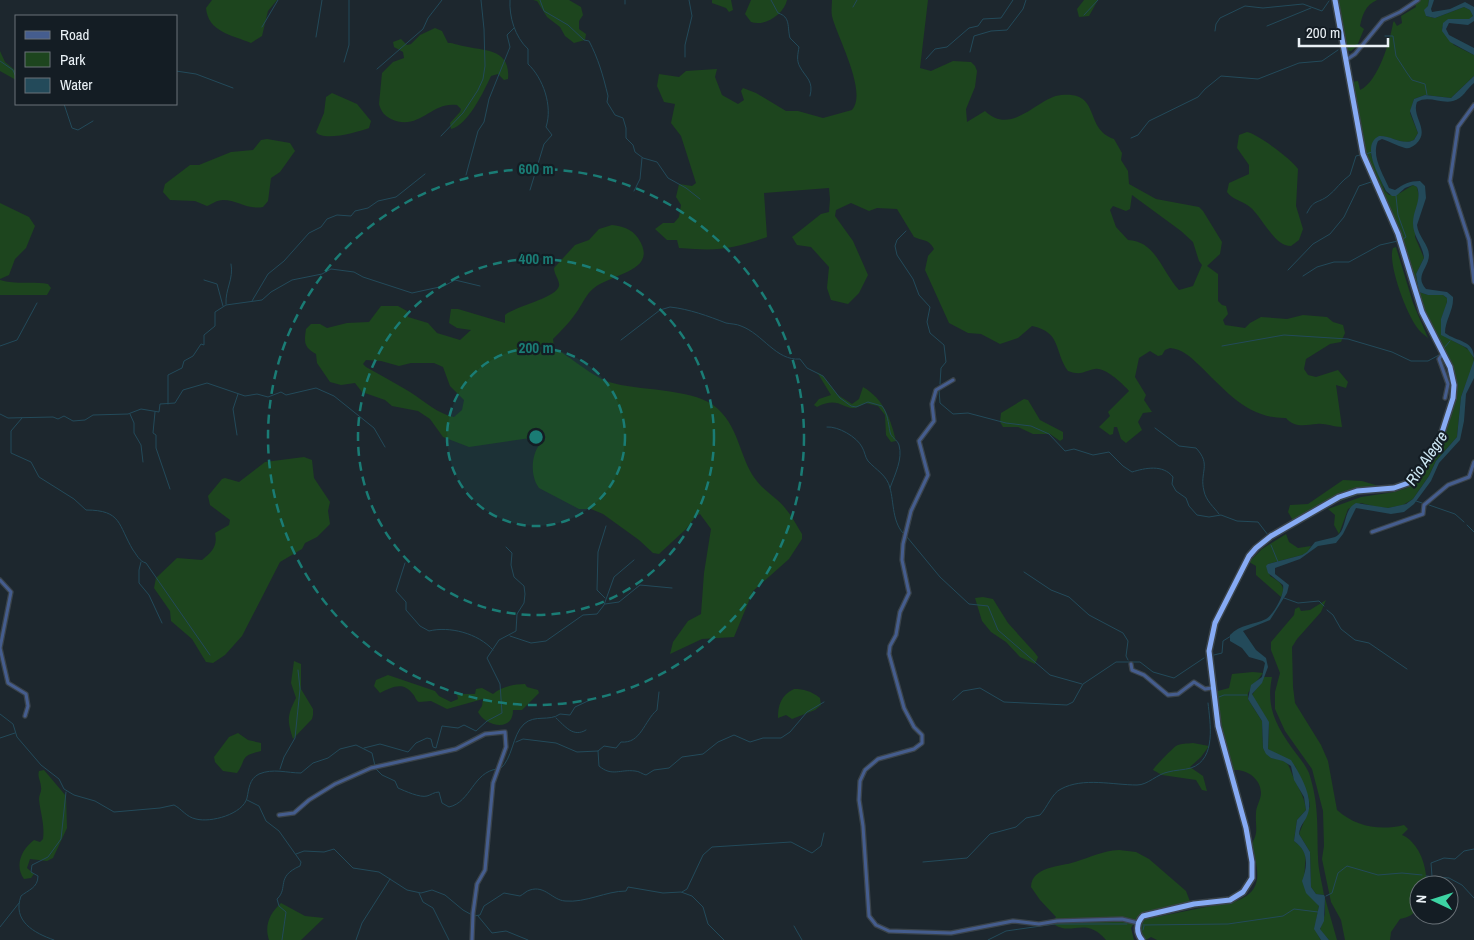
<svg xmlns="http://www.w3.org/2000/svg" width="1474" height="940" viewBox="0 0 1474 940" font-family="'Archivo Narrow',sans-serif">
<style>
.green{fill:#1d451e;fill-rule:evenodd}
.water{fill:#234a5a}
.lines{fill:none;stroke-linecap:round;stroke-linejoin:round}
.stream{stroke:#234a5a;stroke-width:1}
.minor-casing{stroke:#3a434a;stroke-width:5.5}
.highway-casing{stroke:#3a434a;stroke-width:8}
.minor{stroke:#455d8e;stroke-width:3}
.highway{stroke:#87abf4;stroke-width:5}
.ring{fill:none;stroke:#1a7c75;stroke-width:2.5;stroke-dasharray:9 6}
.labels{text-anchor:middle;stroke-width:4.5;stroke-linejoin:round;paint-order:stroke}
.water-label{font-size:16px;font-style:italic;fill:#cee8f4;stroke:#141d24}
.centre{fill:#1a7c75;stroke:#141d24;stroke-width:2.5}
.ring-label{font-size:15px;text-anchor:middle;font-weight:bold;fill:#1a7c75;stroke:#141d24;stroke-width:4.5;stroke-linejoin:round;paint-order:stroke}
</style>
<rect width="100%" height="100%" fill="#1d272e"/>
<path class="green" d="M212,0H277L268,11L262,36L251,43C232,35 208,32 206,8Z
M533,0H569L581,7L583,15L579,21V29L586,34L585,40L574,43L565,36L560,27L547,17L537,1Z
M712,0H731L733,10L729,12L726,8L712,3Z
M751,0H787C784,14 765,27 751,22L745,14Z
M832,0H928L920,68L931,71L953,61L971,62L975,66L977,71L975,87L966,109L967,122L985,111C1012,137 1038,97 1061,95C1102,91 1083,128 1114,139L1122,153L1121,160L1128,171L1129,184L1156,199L1199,207L1203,211L1222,242L1220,254L1207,266L1218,274V301L1222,305L1226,306L1228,314L1223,320L1225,325L1245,328L1250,323L1261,317L1287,319L1303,315L1327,317L1333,322L1343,325L1345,333L1341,342L1330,344L1306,359L1304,369L1308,375L1316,377L1338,370L1348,382L1346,388L1336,385L1342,427C1333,427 1325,423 1317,424C1306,425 1294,428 1286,418C1248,419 1225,390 1199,365C1190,357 1183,349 1170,348L1165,350L1162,355L1158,356L1150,351L1139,358L1135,377L1146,395L1144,400L1152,412L1143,413L1138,422L1142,430L1126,443L1121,439L1117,427H1114L1113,434L1110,435L1099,427L1110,416L1108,412L1129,391C1123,384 1105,367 1095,369C1083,371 1082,376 1068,371C1054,352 1062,332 1032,326L1018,338L1000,344L981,334L968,333L949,323L925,270L928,256L934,249C929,239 923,241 914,237L897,209L877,208L869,211L851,203L836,210L835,216L853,241L868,275L859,293L848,304L831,300L827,288L829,267L811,247L797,245L792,237L821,214L829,212L830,199L829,188L764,193L767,237C730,250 717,251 679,248L677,240H667L655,229L663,223H674L679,217L681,205L676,197L679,184L692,186L696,183L681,136L671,123L675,104L664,102L657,86L659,74L679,77L686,71L717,69L715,77L722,95L738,104L744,100L741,91L743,88L756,93L786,111H798L823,118L852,110C868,92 837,37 832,16C831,11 832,5 832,0ZM1132,195L1181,231L1193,242L1199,261L1202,265L1193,286L1179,290C1162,272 1156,241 1128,240L1116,227L1110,210L1113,206L1126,211L1130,209Z
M1084,0H1098L1089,16L1079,17L1077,9Z
M1337,0H1377C1365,5 1362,16 1360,26L1364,29L1357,46L1351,51L1346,50Z
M1417,0H1429L1426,16L1435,18L1464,7L1470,10L1473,16L1469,20L1448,19L1442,28L1454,45L1474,55V76L1451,98L1425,95L1414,99L1410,113L1418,133L1414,140C1403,146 1391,136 1379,136L1371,155L1385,191L1389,195L1400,193L1413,185L1417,187L1419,196L1415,237L1424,258L1416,274L1419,292L1428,295H1443L1447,298C1448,309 1438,318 1442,329C1447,345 1474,343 1474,362L1461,397L1457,437L1436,461L1429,476L1413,499L1403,505L1388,508L1377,507L1361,503L1348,509L1339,534L1334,525L1335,515L1328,509L1361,497L1394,492L1407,488L1418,479L1438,450L1450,412L1453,377L1425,318L1398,227L1367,161L1351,82L1358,81L1360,90C1378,82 1390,41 1393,23L1394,21L1397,26L1402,23L1401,16L1416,7L1414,2Z
M435,28L442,31L448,43C455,43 456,45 463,46C484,51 511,48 508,79L504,80L498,74L491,76C484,91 468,125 451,129L450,123L460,112L461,109L457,105C431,101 419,132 391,119C385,116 381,112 379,104L382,73L393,62L404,58L403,52L394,47L393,42L401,39L407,45L411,44L420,35Z
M0,51L5,62L16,71V80L0,71Z
M332,93L357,104L371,121L369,128C358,132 323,142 316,132L324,113L326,97Z
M1247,132C1256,133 1293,160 1298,169L1296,206L1303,229L1299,240L1291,246C1274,246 1263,218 1250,207C1243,201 1233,200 1227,192L1229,183L1249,174V165L1237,148L1239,135Z
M267,139L290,143L295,151L280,172L271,178L268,201L263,207C248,210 237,200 223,200C217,200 212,204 207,206L195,201L170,200L163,192L165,184L190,165H199L231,152L253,150L261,140Z
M0,203L29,217L35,226L26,248L15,259L9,275L0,279Z
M612,225C622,226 632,229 638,238C660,271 613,273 594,288C586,294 582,305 576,313C569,323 561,331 553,339L554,348C571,357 593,377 609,382C638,391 689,388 713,405C740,425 738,456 756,480C764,491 777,498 785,508C792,516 797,526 802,534V539L789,559L753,591L734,637L702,639L670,654L673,642L688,621L701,614L704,573L711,529L700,514L696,516L686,529L659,554L653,553L639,540L603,514L591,509H579L539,488C530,476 531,455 540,444L537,437L469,447L443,437L430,419L418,411L392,406L385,400L362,392L355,383L341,385L330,382L317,363L316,354C304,347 304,343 306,329L311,324H320L327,328L347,323L369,322L381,306H398L407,311L408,317L428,323L437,333L460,340L471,330L457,328L449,323L451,309H458L505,323V315C516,306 556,298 559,286C560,280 554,275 554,268L575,245L589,240L599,229ZM366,360L381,361L399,366L411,363H434L443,367L450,386L464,400L462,410L454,417C438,414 424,401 410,392C396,384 381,375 366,367L363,364Z
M1396,247L1413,303L1428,338C1425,335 1421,333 1419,330C1408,318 1387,264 1393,248Z
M0,280C16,285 32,281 48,284L51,288L47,295H0Z
M817,372L823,376L838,395L852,404L859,399L863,387C884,399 891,420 896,441L891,442L886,435L885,415L878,406L865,403C844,418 844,393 817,407L814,405L819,399L831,395Z
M1024,399L1028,400L1040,420L1063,432V439L1060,441L1050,434H1033L1018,427H1003L1000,422L1001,413Z
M304,457L312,460L314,478L330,502L328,511L330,524L317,537L305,543L302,549L280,562L242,636L225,655L213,663L206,662L192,639L171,621L170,611L154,588L156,578L177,558L202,560C212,552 218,546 215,533L229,525L230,520L210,505L208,496L222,479L225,478L239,482L265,462Z
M1343,480L1362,481L1382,487L1328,505L1295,524L1288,512L1290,505L1308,504Z
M1286,534L1289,542L1298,548L1311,546L1307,553L1302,555L1268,564L1270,576C1279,581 1287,586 1281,597L1256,575V566L1249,562L1262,549Z
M983,597L993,599L1008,623L1035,653L1038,657L1035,664L1020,657L1006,642L991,632L982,621L975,598Z
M1326,600L1321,612L1297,639L1292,647L1293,687L1295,703L1321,745L1328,761L1337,810C1356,827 1380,831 1404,825L1408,829L1402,835C1419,842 1428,868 1426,885H1419C1419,904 1421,915 1400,919L1391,932L1390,940H1345L1341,920L1331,902L1322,859L1324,846L1323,811L1312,769L1285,731L1275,709V692L1280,673L1271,650V642L1294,615L1295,609L1299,607L1301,611L1310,610Z
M294,661L301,664V689L313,709V715L312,719L293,739C287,720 287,716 296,698L291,683Z
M1253,672L1263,673L1248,693V699L1262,721L1263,748L1271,758C1292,760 1287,766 1295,780C1300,791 1305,798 1306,810L1297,820L1294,841C1312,854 1303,860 1305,877C1306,885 1314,898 1319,906C1317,919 1312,928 1321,940H1157L1151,937L1146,940L1142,938L1138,924L1141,920L1236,901C1266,890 1257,869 1252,843C1259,832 1255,826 1256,813C1256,806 1261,800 1261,793C1261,779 1247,769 1234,770L1221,731L1214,692L1229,688L1232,674Z
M388,675L435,691L439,696L451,702L458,699L457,694H475L476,689L482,688L493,694C501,687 514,684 525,684L527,687L538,690L539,693L522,710H513C513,734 484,725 478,712L482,706L483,699L447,709L431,701L419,702C415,700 416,697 412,693C402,681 391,688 380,693L374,686L376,680Z
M1264,677H1272C1266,706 1275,724 1292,748C1298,756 1305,764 1309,773C1319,804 1317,825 1318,857C1318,869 1322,882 1324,895L1316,894L1311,887L1310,852L1299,834L1310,806L1308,796L1295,766L1268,749L1269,723L1252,695Z
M794,689C804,689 811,691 820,698L821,705L815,710L792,719L786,715L778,718C778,705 781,695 794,689Z
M238,733L248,740L261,743V751C239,756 247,759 237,773L223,771L215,762L214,757L229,737Z
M1193,743L1209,746L1201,757L1190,767L1203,776L1207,791L1202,790L1196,780L1162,775L1153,770C1154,767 1172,749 1176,746C1181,743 1187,744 1193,743Z
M44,770L66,796L67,828L53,858L47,861L30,859L27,868L34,874L31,878L24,879C14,865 22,849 34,840L40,842L43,839C45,824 40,812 39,799C39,794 42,792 41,787C41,781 37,777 39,771Z
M1119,850L1136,852L1149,859L1186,891L1191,904L1138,917L1131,928L1134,940H1106C1086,916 1072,936 1055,925L1053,921L1056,917L1040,900L1031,887C1032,866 1060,867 1075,862C1091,857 1102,851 1119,850Z
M1325,898L1337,940H1329L1320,930L1325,914Z
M281,903L305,916L324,918L301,940H269C264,925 270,913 281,903Z"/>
<path class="water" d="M1429,0H1434L1431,9L1432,12L1450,9L1465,2L1474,7V21L1468,25L1449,23L1446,29L1449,35L1474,48V55L1450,42L1442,31L1443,23L1448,19H1469L1473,16L1470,10L1464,7L1435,18L1426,16L1424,10L1428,6Z
M1474,76V83C1467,88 1463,99 1453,101C1441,104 1428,95 1417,102C1411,117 1431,130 1416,144C1412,147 1409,149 1405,148C1397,146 1389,141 1382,139L1378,141C1371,156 1383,174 1389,188L1395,190C1404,184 1409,181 1420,181L1425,186L1426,198L1417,225C1418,236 1429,245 1429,255C1429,268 1414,276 1426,289L1447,292L1453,297C1454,310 1445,320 1445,333C1457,342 1474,340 1474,358L1467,348L1441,335V319L1447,302V298L1443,295H1428L1419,292L1416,274L1424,258C1423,245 1413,237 1413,223C1413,210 1422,200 1417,187L1413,185L1405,188L1396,196H1392L1386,191C1380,178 1360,145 1379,136C1391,135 1402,146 1414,140L1418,133L1410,111L1414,99L1425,95L1451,98Z
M1474,360V378L1466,394L1464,421L1460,440L1439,463L1431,481L1414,504L1404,512L1391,514L1356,508L1343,534L1336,543L1318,546L1300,559L1275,568V574L1289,585L1287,593L1270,620L1243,631L1256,650L1266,658L1268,667L1262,683L1252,694L1269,722L1268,749L1291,760C1300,774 1315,799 1307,816C1304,823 1300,825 1299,834L1310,852L1311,887L1316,894L1324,895L1325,897L1324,921L1320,929L1329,940H1321L1314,929L1319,906L1306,893L1302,881C1307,868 1310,852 1294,841L1297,820L1306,810L1304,797L1294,780L1291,766L1283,761L1271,758L1266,754L1263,748L1262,721L1248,699L1251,685L1262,677L1265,663L1263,661L1249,657L1242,648L1230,641V635C1240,624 1254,625 1266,619C1274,614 1285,594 1283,585L1268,573L1266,566L1268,564L1302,555L1307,552L1315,542C1321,540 1329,539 1335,537C1348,531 1342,510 1356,503L1388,508L1406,504L1413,499L1429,476L1436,461L1457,437L1461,397Z"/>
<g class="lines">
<path class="stream" d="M510,0C509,17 515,37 528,49V64C543,78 553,106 546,127L552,135L544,144L530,190
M540,0L544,11L568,25L584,40L589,41C598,58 603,75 608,96L607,102L615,115L623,118L626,128V138L633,145L635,152L643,158L657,162L668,178L686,188L700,199
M771,0L778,13C791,17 787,27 790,38L799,47C798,54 796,60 800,67C806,78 814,81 810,96
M625,4V0
M853,7L857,0
M1084,15L1098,0
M1267,26L1311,8
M262,27L278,0
M1215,31L1216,24L1220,18L1245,6L1263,8L1303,4L1322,11L1329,1
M1385,36H1393L1396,56L1407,73L1412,80L1425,84L1427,95
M316,37L322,0
M1349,47L1360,44
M970,52L974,36L991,31L1007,30L1023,9L1026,0
M685,57V45L692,16L689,0
M926,59L935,49L947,47L969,28L978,26L983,19L1001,18L1013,0
M0,61L13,70L16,77
M344,62L349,45V0
M377,69L423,29L428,18L442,0
M176,71L196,74L233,88
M64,104L72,128L78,130L93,121
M441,136L463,113L478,90L483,79L485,66L484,29L481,0
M1131,138L1138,135L1149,121L1198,97L1205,89L1221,76L1258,79L1299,63L1322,61L1338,50
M1366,154L1372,152
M466,175L478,131L484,122L489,99L510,47L507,35L514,28
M634,191L640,179L642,158
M1396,196L1398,215L1406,237L1403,239
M1307,213C1314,199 1317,204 1328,196C1336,190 1341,181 1350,175L1356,156L1360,155
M906,231L897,240L895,246L897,255L913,279L919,295L930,307L927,322L930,333L944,345L946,362L941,368L940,384
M1288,270L1313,244L1330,234L1344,217L1359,186L1371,182
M1303,276L1317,267L1334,262H1349L1380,245L1398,241
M204,280L217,284L223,306
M252,301L268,274L284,261L309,233L321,227L327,219L337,215L351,216L355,211L368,208L378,201L396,197L425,174
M226,304C225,289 234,279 231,264
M621,340L660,310L670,307C689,309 708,316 726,323C731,324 737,324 741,326C763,334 776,361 800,359L807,368L823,376L840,398L851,406L856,407L868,402L882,406C888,414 888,422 890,432C891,438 897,439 899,445C903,459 895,474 890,488
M0,346L17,340L37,303
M1222,346L1284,335L1348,339L1392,352L1411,361H1428L1439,355
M1444,348L1450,341
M939,390L940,403L953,414L968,413L1006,423L1031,426L1049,434L1065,451L1074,449L1093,455L1109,452L1123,466L1132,472C1145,468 1163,464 1173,477L1172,484L1176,491L1186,498L1189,506L1197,515L1209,517L1221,515L1237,521L1258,522L1268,535
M168,404V375L182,368L184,361L193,356L201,344L204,345V335L215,326V312L226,305L262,300L271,292L292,280L322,274L331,269L354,272L363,277L412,293L444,286L455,280L480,286
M155,412L153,433L156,435V448L170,489
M0,414L8,418L53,417L58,419L64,416L73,421L85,420L93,415L128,414L141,409L159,412L160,404L175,403L183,390L207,383L245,396L257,394L268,397L281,392L286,395L316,388L334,396L374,428L385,447
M130,414L134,423V433L141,445L143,462
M22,418L11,431V453L31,462L39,477L74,499L86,510C122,510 118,525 133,550C137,555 139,561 146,563L210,655
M827,427C838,426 857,437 862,447C865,452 865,457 868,461C876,470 887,475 890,488C894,502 892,524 905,535
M1155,428L1179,446L1196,448C1212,465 1199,472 1204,491C1206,501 1214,507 1219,514
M237,435L233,409L238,394
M1416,501L1422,503
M1429,505L1455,514L1464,522
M1467,525L1474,532
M907,537L940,577L969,604L988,606L998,630L1050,675L1082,684
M1271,545L1278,562
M141,562L139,570V583L149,595L162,623
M405,563L396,591L406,602V610L420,626L429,631C449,626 478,633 493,650
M1024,572L1051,590L1069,597L1089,615L1123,633L1128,641L1126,656L1128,660
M605,598L597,590L598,552L606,526
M1284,598L1298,603L1319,601L1324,606
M605,604L619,602L640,585L672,588
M1327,610L1333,615L1341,629L1355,640L1369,643L1407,669
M510,636L531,643L546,641L583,615L597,614L604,605L614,577L634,560
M1214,655L1222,653L1223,641L1231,636
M1219,697L1224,695H1247
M953,700L963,691L980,688L1004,702L1067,705L1073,702L1083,684L1116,662H1140L1153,672L1174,678L1204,658
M0,714L13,724L17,737L41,765L59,779L64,789L74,795L95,801L114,812L160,808L174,805C182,809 186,817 196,819C211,823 243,814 247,798C249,789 249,779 259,774C273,768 287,773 301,773L313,763L328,758L340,749L356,745L372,753L375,766
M556,718C565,726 573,738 586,730
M0,738L15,733
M516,742L523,739L556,743L577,752L598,751L604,746L616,748L621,742C641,744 644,721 657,710L659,692
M364,748L380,744L408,752L416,743L427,738L431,739L433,747L436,748L442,726L458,728L464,725L476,731L487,721L502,713L500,684L487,658L499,640L516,631L517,614L524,603L525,594L524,586L514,577L511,565L512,553L506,547
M598,751L599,766C612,777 620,769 635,771C639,771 642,774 646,775L654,770L669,768L682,757L703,754L718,742L734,735L750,742L763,738H781L790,732L807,712L824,702
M280,769L284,757L295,738L300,689L298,670
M376,769L382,775L395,781L398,788C405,791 420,798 427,796C431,795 434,792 439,792L442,803L449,807C471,802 473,772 497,769
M500,769C513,759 512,735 524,724C535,714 549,722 560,714L570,715L575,707L590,700
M247,800L259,806L266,821L279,831L301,862L300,866C275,877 289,888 277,899L279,906L286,912L282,940
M296,854L304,851L324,852L334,849L353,868L379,872L407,890L421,893L432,890L445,895L463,910L472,915
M923,862L967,858L990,834L1016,827L1026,818L1040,815C1047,808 1052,793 1061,789C1083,777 1113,785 1137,785C1148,785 1157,774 1168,772C1175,770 1184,770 1191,768C1217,759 1210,722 1208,703
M1426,876L1449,878L1462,885L1474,898
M1432,876L1431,863L1444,858L1455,859L1464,851L1474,849
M682,892L687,889L703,855L712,847L791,842L812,853L821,846L824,833
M419,893L423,902L433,908L449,940
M1326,896L1332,893L1338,873L1347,866L1378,875L1402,873L1422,875
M474,916L480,915L484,906L504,893L520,896C524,894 526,891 530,890C545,885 552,900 565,901C586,903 606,891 626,891L628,887L663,893L681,892L692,896L703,907L708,924L724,940
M478,916L492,933L506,931L528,940
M1143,925L1228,924L1283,916L1294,909L1318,912
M794,926L802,940
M0,927L19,903
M1143,930L1144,926
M54,940C34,933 12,921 21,896C28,890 38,888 38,876L31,872L32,865L48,857L61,839L66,792
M356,940L362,923L390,879
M988,940L1006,931L1055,924H1127"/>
<g class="minor-casing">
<path id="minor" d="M1346,60L1355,54L1383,20L1400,12L1418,0
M1474,105L1458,127L1450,181L1469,240L1474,282
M1443,353L1439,359L1448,384L1445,398
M953,380L936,390L932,404L934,421L919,441L928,475L911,511L903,544L902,560L909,593L900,612L896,635L890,646L889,654L904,708L914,727L922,735V743L914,749L878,759L865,770L860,781L859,800L863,826L869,916L876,925L889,931L951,933L1013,921L1039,924L1057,921L1122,919L1138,923
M1372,532L1423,514L1424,505L1448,485L1469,477L1474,462
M0,580L11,592L0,648L8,683L26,694L28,706L25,716
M1131,664L1132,670L1144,675L1168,695L1178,694L1194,682L1205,689L1212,688
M279,815L294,813L309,800L335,784L371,768L456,749L485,734L505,732L506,747L493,783L485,870L477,884L473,913L472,940"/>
</g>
<g class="highway-casing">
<path id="highway" d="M1142,940C1136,933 1136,923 1143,916L1194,904L1230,900L1243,892L1252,878V862L1246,828L1218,726L1209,651L1215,623L1249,556L1256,548L1271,536L1339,497L1357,491L1394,488L1411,482L1436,451L1453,398L1454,385L1450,367L1422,312L1398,234L1363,154L1335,0"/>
</g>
<use href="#minor" class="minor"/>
<use href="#highway" class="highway"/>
</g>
<circle cx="536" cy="437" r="89" fill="#1a7c75" fill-opacity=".12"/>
<g class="ring">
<circle cx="536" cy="437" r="89"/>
<circle cx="536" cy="437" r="178"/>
<circle cx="536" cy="437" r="268"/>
</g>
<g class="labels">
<g class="water-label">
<text transform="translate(1426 458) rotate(-56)" y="6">Rio Alegre</text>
</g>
</g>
<circle cx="536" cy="437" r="8" class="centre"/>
<g class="ring-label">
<text x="536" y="174">600 m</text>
<text x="536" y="264">400 m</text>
<text x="536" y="353">200 m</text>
</g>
<rect x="15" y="15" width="162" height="90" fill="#141d24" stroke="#6a7278"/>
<rect x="25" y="31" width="25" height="8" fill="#455d8e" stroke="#6a7278"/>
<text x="60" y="40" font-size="15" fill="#eaf1f6">Road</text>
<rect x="25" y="52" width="25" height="15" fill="#1d451e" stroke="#6a7278"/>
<text x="60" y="65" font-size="15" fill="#eaf1f6">Park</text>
<rect x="25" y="78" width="25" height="15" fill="#234a5a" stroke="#6a7278"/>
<text x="60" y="90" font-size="15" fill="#eaf1f6">Water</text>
<g transform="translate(1434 900) rotate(274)"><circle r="24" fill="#141d24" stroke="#6a7278"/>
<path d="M0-4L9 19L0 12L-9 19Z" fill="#3dd4a3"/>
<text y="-8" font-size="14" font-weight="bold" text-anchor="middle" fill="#eaf1f6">N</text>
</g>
<path d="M1299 38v8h89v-8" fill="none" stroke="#eaf1f6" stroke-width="2.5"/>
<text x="1306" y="38" font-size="15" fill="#eaf1f6" stroke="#141d24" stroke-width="4" paint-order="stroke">200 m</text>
</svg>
